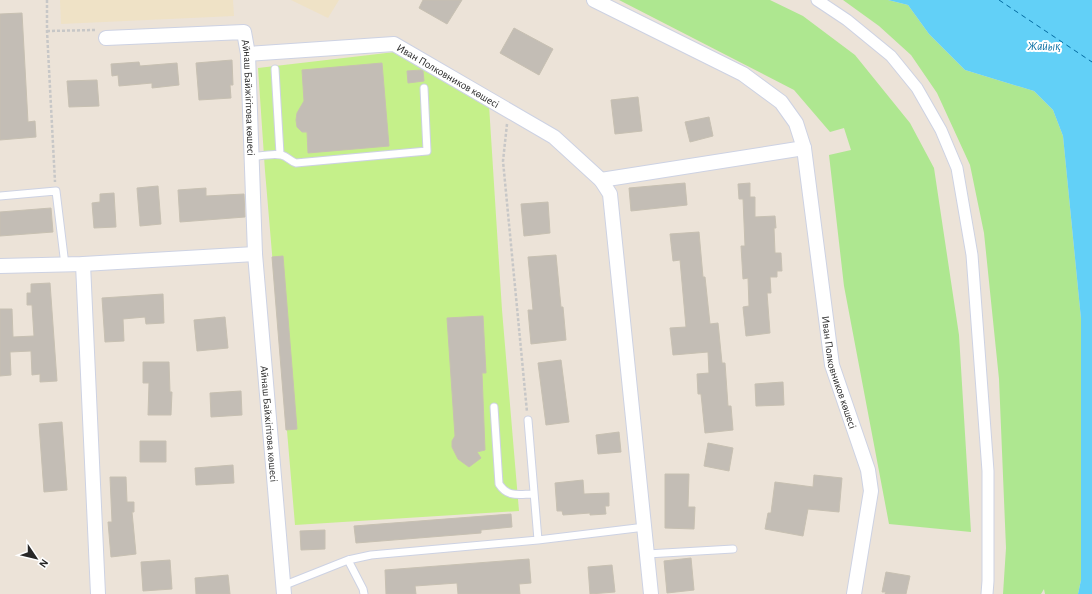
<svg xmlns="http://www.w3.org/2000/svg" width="1092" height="594" viewBox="0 0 1092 594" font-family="'Alegreya Sans',sans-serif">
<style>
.education{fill:#efe2c6}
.green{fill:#aee790}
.pitch{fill:#c5f08a}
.water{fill:#62d0f7}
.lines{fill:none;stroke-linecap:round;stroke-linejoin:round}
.ferry{stroke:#036ba1;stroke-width:1;stroke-dasharray:5 4;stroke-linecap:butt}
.building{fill:#c3bdb5;stroke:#c7c0b2}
.service-casing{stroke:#cdd2e3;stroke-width:9}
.pedestrian-casing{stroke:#cdd2e3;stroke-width:13}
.minor-casing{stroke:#cdd2e3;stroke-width:16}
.path{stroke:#c7c7c7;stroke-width:2.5;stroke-dasharray:3 2;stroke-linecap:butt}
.service{stroke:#fff;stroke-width:7}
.pedestrian{stroke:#fff;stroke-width:11}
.minor{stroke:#fff;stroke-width:14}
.labels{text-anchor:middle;stroke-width:4;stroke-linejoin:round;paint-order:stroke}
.street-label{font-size:11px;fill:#282828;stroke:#fff}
.water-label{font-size:12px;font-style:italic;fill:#036ba1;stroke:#fff}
</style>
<rect width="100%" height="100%" fill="#ece3d8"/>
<path class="education" d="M60,0H233L234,16L61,24Z
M291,0H339L328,18Z"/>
<path class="green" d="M619,0H770L803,16L855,55L910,123L934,168L959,335L971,532L889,524L844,286L829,155L851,150L844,128L830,132L794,90Z
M843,0H888L908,5L929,34L965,70L1034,91L1053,110L1063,136L1081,319V580L1078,594H1045L1044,589L1041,594H1003L1006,548L999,379L984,233L970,165L937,93L911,55L879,26Z"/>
<path class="pitch" d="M395,52L489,105L502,310L519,511L295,525L265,171L258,68Z"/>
<path class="water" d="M888,0H1092V594H1078L1081,580V319L1063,136L1053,110L1034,91L965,70L929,34L908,5Z"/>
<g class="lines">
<path class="ferry" d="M999,0L1092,62"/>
</g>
<path class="building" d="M423,0H462L447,24L419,8Z
M22,13L28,122L35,121L36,137L0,140V14Z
M514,28L553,49L539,75L500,53Z
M232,60L233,85H230L231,98L199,100L196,63Z
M139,62L140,66L177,63L179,85L152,88V83L119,86L118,75L112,76L111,64Z
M382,63L389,146L308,153L307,132H302L297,127L296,120L297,113L304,101L302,70Z
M421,70L423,71L424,81L408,83L407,71Z
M97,80L99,106L69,107L67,81Z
M638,97L642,131L615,134L611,100Z
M709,117L713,136L690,142L685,122Z
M685,183L687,205L631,211L629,188Z
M750,183V197H755V217L775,216L776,228H774L775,253H781L782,271H777V277H770L771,293H767L770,333L746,336L743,307L749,306L748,278L743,279L741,246H745L743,199H739L738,184Z
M158,186L161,224L140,226L137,188Z
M206,188V196L244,194L245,217L180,222L178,190Z
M114,193L116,227L94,228L92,203L100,202V194Z
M548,202L550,233L524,236L521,204Z
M51,208L53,232L0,236V212Z
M699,232L703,277H705L710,324L718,323L722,363H725L728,406H731L733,430L705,433L701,394H698L697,374L709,373L708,352L673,355L670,328L686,327L680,260L673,261L670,234Z
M556,255L561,307H563L566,340L531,344L528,310H533L528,257Z
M283,256L297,429L286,430L272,257Z
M50,283L57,381L40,382V374L32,375L31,351L10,352L11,375L0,376V309H12L13,337L34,336L32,305H27V293H31V284Z
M163,294L164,323L146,324L145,317L123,319L124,341L105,342L102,298Z
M483,316L486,373H482L485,450L477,452L481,458L469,467L458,459L452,447V441L455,436L447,318Z
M225,317L228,348L197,351L194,320Z
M561,360L569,422L546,425L538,363Z
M143,362H169L170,392H172L171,415H148L149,383H143Z
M783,382L784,405L756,406L755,384Z
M241,391L242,415L211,417L210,393Z
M62,422L67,490L44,492L39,424Z
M619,432L621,452L598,454L596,435Z
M140,441H166V462H140Z
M708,443L733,448L729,471L704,466Z
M233,465L234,483L196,485L195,468Z
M665,474H689L688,507H695L694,529L665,528Z
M814,475L842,478L839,512L808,509L803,536L765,529L768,513H771L775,482L813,487Z
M110,477H126L127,502H134V512H132L136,554L111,557L108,522H112Z
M583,480L584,494L609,493V506H605L606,514L590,515V513L563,515L562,511H557L555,483Z
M511,514L512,527L481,530V533L356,543L354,526Z
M325,530V549L301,550L300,531Z
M691,558L694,590L667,593L664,561Z
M529,559L531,583L519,584L520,594H458L457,583L415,586L416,594H386L385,570Z
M170,560L172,589L143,591L141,562Z
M612,565L615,592L590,594L588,567Z
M886,572L910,576L906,594H885L886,592H882Z
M228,575L230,594H196L195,578Z"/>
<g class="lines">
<g class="service-casing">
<path id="service" d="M275,69L280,154
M251,157C260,156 273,153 281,155C287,156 290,161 296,163L427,151L424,88
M0,196L56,191L65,265
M494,407L499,484C508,498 519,494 534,494
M528,420L538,540
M647,554L733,549
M348,560L363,589L364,594
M285,585L348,560L371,555L538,540L645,527"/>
</g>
<g class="pedestrian-casing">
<path id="pedestrian" d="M817,0L847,20L891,56L917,88L941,130L957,168L972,255L988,471V581L987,594"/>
</g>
<g class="minor-casing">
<g id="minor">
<path id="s1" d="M594,0L743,74L781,102L796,123L804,148L832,365L868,470L871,491L854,594"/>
<path id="s2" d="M106,38L244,32L248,54L255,254L284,594"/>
<path id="s3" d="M248,54L394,44L554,137L601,180L610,194L651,594"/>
<path d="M601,180L804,148"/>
<path d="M83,264L98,594"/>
<path d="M0,266L83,264L255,254"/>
</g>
</g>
<path class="path" d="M47,0V31L55,182
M47,31L96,30
M507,124L503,161L527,412"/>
<use href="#service" class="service"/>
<use href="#pedestrian" class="pedestrian"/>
<use href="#minor" class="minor"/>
</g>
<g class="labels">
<g class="street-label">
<text dy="4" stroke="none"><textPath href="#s3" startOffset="209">Иван Полковников көшесі</textPath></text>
<text dy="4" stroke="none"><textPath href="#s2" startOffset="204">Айнаш Байжігітова көшесі</textPath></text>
<text dy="4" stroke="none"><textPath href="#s1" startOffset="493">Иван Полковников көшесі</textPath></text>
<text dy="4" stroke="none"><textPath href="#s2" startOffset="531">Айнаш Байжігітова көшесі</textPath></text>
</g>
<g class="water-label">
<text x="1044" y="50">Жайық</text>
</g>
</g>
<g transform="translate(36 558) rotate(125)" stroke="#ffffff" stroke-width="3" paint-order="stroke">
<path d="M0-3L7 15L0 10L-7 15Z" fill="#282828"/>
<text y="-6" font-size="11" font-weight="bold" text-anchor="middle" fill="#282828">N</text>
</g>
</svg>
